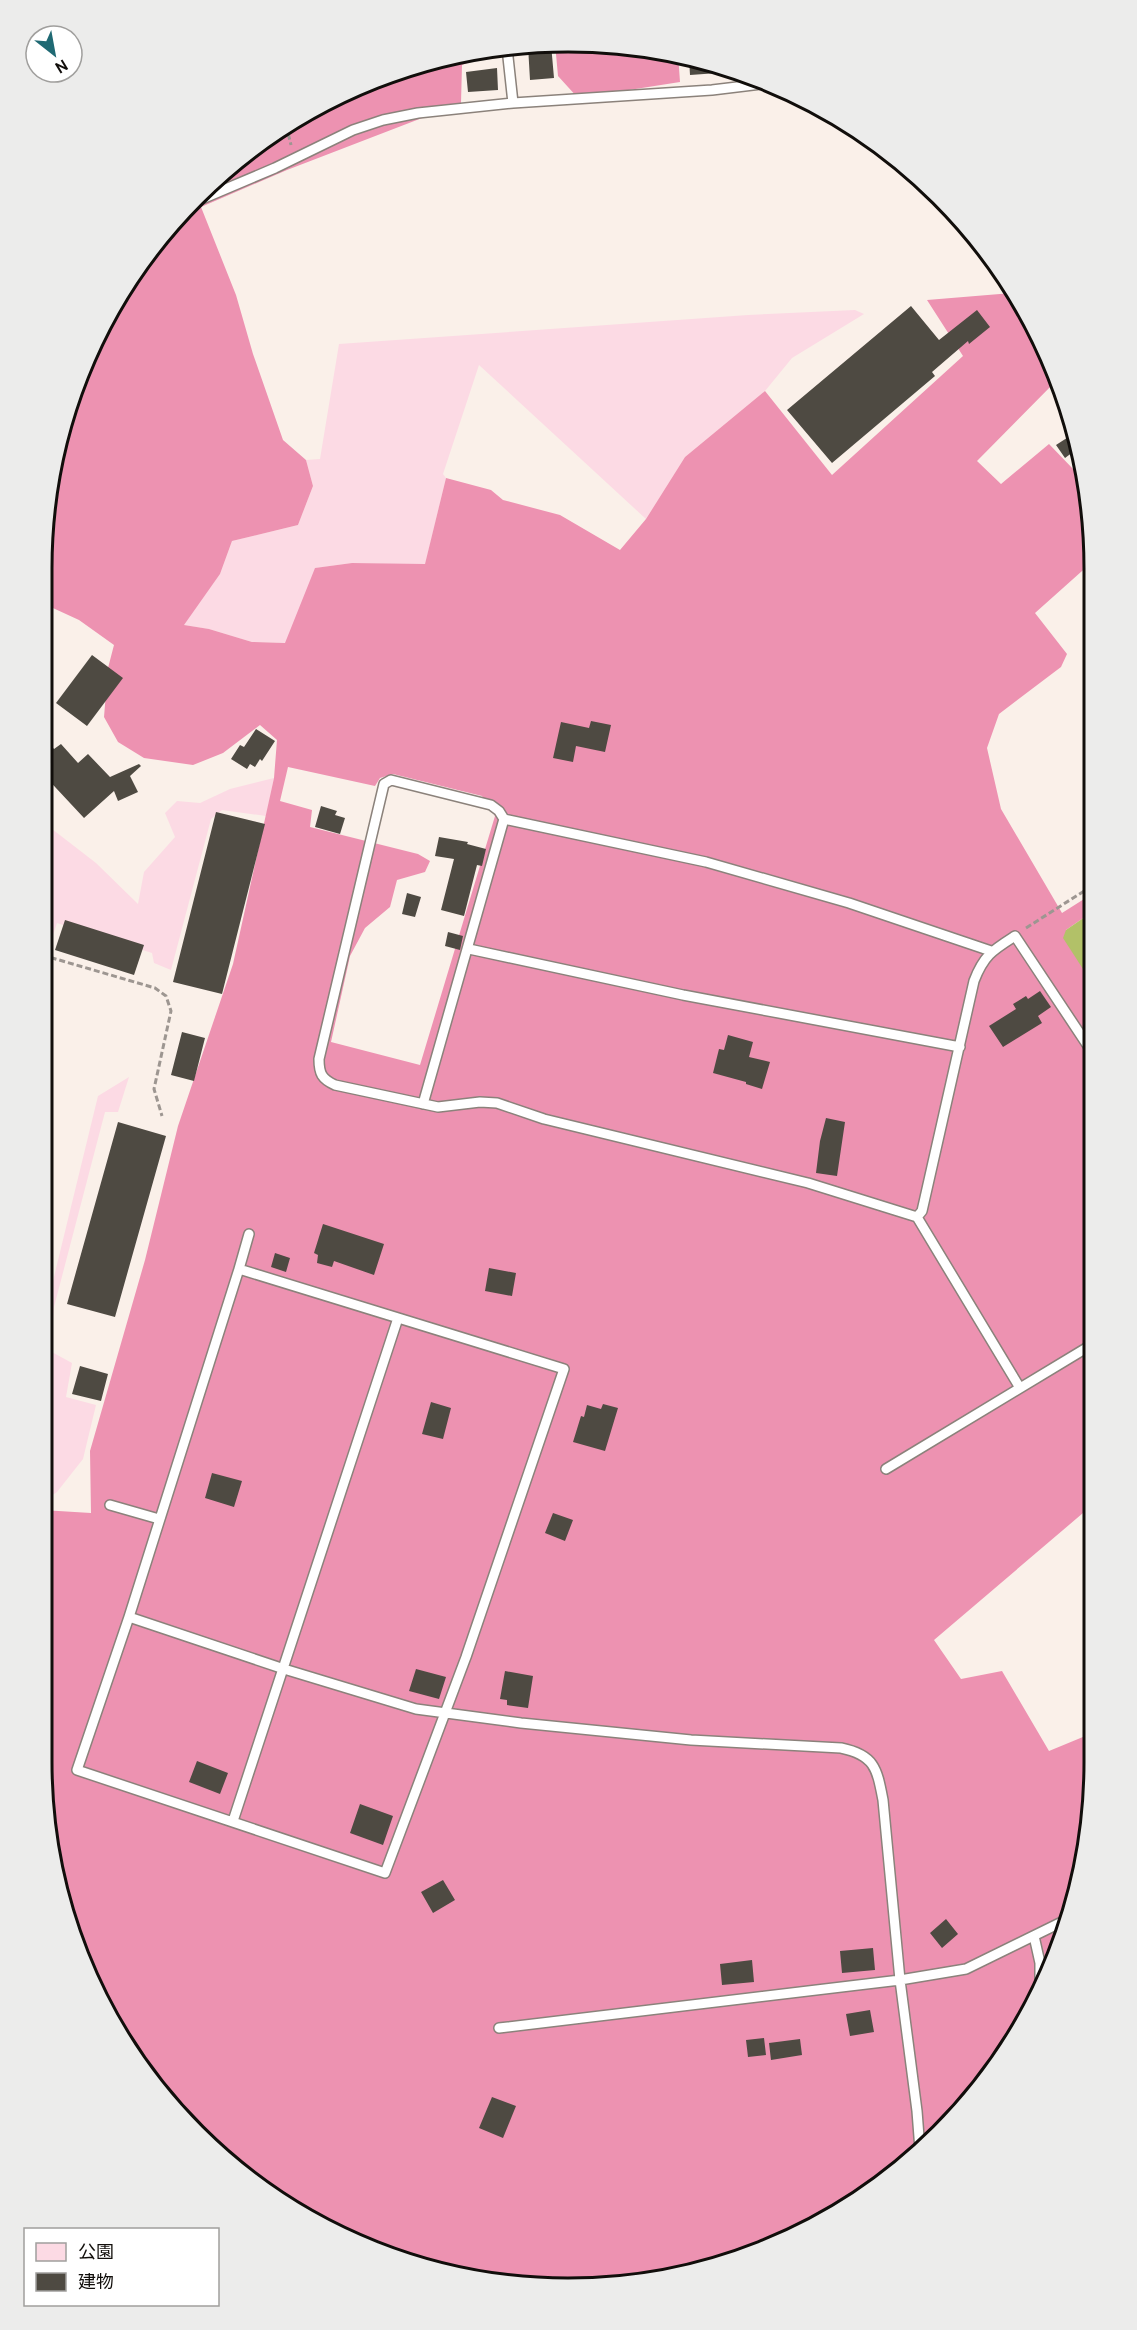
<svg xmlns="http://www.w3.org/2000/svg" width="1137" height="2330" viewBox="0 0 1137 2330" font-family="Cabin,'Noto Sans JP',sans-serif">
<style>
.green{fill:#fcdae4}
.forest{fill:#ed92b1;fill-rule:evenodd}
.water{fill:#b2c168}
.building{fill:#4e4a42}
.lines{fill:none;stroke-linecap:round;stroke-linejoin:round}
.lane-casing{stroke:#8b827b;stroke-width:12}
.path{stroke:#9d9691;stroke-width:3;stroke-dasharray:6 3;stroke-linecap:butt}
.lane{stroke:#fff;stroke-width:9}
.rim{fill:none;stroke:#110e0b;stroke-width:3}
</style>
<rect width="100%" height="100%" fill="#faf0e9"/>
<path class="green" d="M855,310L864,314L792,358L765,391L685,457L646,519L479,365L443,474L446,478L425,565L352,563L316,568L286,643L252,642L209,629L183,625L220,574L232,541L298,525L313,486L306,460L320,459L339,344L748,315Z
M274,778L266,816L222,810L211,819L171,970L154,963L152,953L57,923L52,938L42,934V837L52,829L96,863L138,904L144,872L175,837L165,813L177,801L200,803L230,789Z
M129,1077L118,1112H105L54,1307L50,1351L72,1363L66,1397L96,1405L83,1459L57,1492L42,1502V1326L98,1096Z"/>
<path class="forest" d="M569,42L678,54L680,82L578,98L558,76L555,43Z
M494,49V53L462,65L461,103L287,170L201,207L236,295L253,354L283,440L306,460L313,486L298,525L232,541L220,574L184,625L209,629L252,642L285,643L315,568L352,563L425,564L446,478L491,490L503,500L560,515L620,550L646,519L685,457L765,391L832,475L963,356L927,300L1012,293L1055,367L1058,379L977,461L1001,484L1049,444L1075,471L1082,468L1090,499L1091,563L1035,613L1067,654L1061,667L999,714L987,748L1001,809L1062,913L1092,894V912L1066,930L1092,983L1094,1525L1083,1513L934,1640L961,1679L1002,1671L1049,1751L1095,1732V1762L1085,1865L1055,1963L964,2109L889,2179L802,2234L638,2283L465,2278L305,2217L221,2157L151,2082L70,1931L42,1761V1510L91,1513L90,1451L145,1260L178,1126L233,964L274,778L277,740L260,725L223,753L193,765L144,758L118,742L104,717L108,668L114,645L79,620L42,603V568L52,465L82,367L131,276L196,196L276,131L367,82L466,52ZM288,767L375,786L380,778L393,774L482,796L495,816L420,1065L331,1042L350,956L365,928L390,907L397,880L425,872L430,861L418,854L310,827L312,810L280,801Z"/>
<path class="water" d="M1092,912V983L1063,938L1066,930Z"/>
<path class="building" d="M551,44L554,78L530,80L528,46Z
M689,58L732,71V72L690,75Z
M497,68L498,90L468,92L466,72Z
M911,306L939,340L977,310L990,327L969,344L968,341L932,372L935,376L832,463L787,410Z
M1073,434L1077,449L1065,458L1056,445Z
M92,655L123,678L87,726L56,703Z
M591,721L611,725L605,752L576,746L573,762L553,758L561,722L589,728Z
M256,729L275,741L262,761L260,759L255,767L250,764L247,769L231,759L240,745L244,747Z
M42,736L54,749L61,744L78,763L88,754L110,777L139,764L141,766L130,776L138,792L118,801L114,791L84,818L42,773Z
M321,806L337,811L335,815L345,818L340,834L315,827Z
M216,812L265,824L222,994L173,982Z
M439,837L468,842L467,844L486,849L482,866L477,865L464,916L441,910L454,859L435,856Z
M407,893L421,897L415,917L402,914Z
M65,920L144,945L134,975L55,950Z
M448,932L463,936L460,950L445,946Z
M1040,991L1051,1007L1038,1016L1042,1023L1003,1047L989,1026L1016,1009L1013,1004L1026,996L1028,999Z
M182,1032L205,1038L194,1081L171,1075Z
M728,1035L753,1042L749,1057L770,1062L762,1089L746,1084V1082L713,1073L719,1049L724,1050Z
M826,1118L845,1122L837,1176L816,1173L820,1141Z
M118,1122L166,1136L115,1317L67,1304Z
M323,1224L384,1244L374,1275L334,1261L332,1267L317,1263L318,1255L314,1253Z
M275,1253L290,1258L286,1272L271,1267Z
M489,1268L516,1273L512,1296L485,1291Z
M80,1366L108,1374L101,1401L72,1394Z
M431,1402L451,1408L443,1439L422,1434Z
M603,1404L618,1408L605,1451L573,1442L581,1416L584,1417L587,1405L601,1409Z
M212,1473L242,1481L234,1507L205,1498Z
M553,1513L573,1520L565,1541L545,1533Z
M416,1669L446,1677L439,1699L409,1691Z
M505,1671L533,1676L528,1708L507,1705V1700L500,1699Z
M197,1761L228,1773L220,1794L189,1782Z
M360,1804L393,1816L383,1845L350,1833Z
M443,1880L455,1900L433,1913L421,1892Z
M946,1919L958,1934L942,1948L930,1933Z
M873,1948L875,1970L842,1973L840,1951Z
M752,1960L754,1982L722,1985L720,1964Z
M870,2010L874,2032L850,2036L846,2014Z
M764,2038L766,2055L748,2057L746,2040Z
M800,2039L802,2055L771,2060L769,2043Z
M492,2097L516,2106L503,2138L479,2128Z"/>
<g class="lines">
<g class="lane-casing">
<path id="lane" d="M507,48L513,103
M190,204L275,168L353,130L383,120L418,113L513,103L712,90L771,83
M504,819L706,862L849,903L991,951
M469,949L683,995L960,1047
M423,1104L504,819L499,811L491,805L391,780L384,784L319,1059C319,1074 322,1079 335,1085L438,1107L480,1102L497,1103L544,1119L808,1183L917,1217L1020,1388
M917,1217L922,1211L974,981C984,955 993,950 1015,936L1092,1052
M239,1269L564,1369L466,1657L385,1873L77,1770L129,1617Z
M239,1269L249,1234
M886,1469L1093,1344
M110,1505L159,1519
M129,1617L284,1669L416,1709L521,1723L691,1740L841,1748C875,1755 877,1769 883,1800L900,1980L917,2111L920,2150
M233,1821L398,1318
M1034,1936L1040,1963V1987
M499,2028L900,1980L966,1969L1068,1919"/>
</g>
<path class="path" d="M286,125L291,145
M42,811L51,815
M1026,928L1092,886
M42,955L155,988L166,996L171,1011L154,1089L162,1116"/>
<use href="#lane" class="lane"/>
</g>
<path d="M0 0H1137V2330H0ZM568 52H568A516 516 0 0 1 1084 568V1762A516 516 0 0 1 568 2278H568A516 516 0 0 1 52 1762V568A516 516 0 0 1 568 52Z" fill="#ececeb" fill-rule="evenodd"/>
<path class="rim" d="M568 52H568A516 516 0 0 1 1084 568V1762A516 516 0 0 1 568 2278H568A516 516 0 0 1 52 1762V568A516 516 0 0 1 568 52Z"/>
<rect x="24" y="2228" width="195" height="78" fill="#ffffff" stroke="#a09f9d" stroke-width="1.5"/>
<rect x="36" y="2243" width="30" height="18" fill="#fcdae4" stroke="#a09f9d" stroke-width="1.5"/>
<text x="78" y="2258" font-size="18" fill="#110e0b">公園</text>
<rect x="36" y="2273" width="30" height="18" fill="#4e4a42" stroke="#a09f9d" stroke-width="1.5"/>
<text x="78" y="2288" font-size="18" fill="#110e0b">建物</text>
<g transform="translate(54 54) rotate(149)"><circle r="28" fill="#ffffff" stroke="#a09f9d" stroke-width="1.5"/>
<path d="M0-4.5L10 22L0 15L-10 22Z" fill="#1f6973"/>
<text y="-9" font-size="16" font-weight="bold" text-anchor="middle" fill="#110e0b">N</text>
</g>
</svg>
